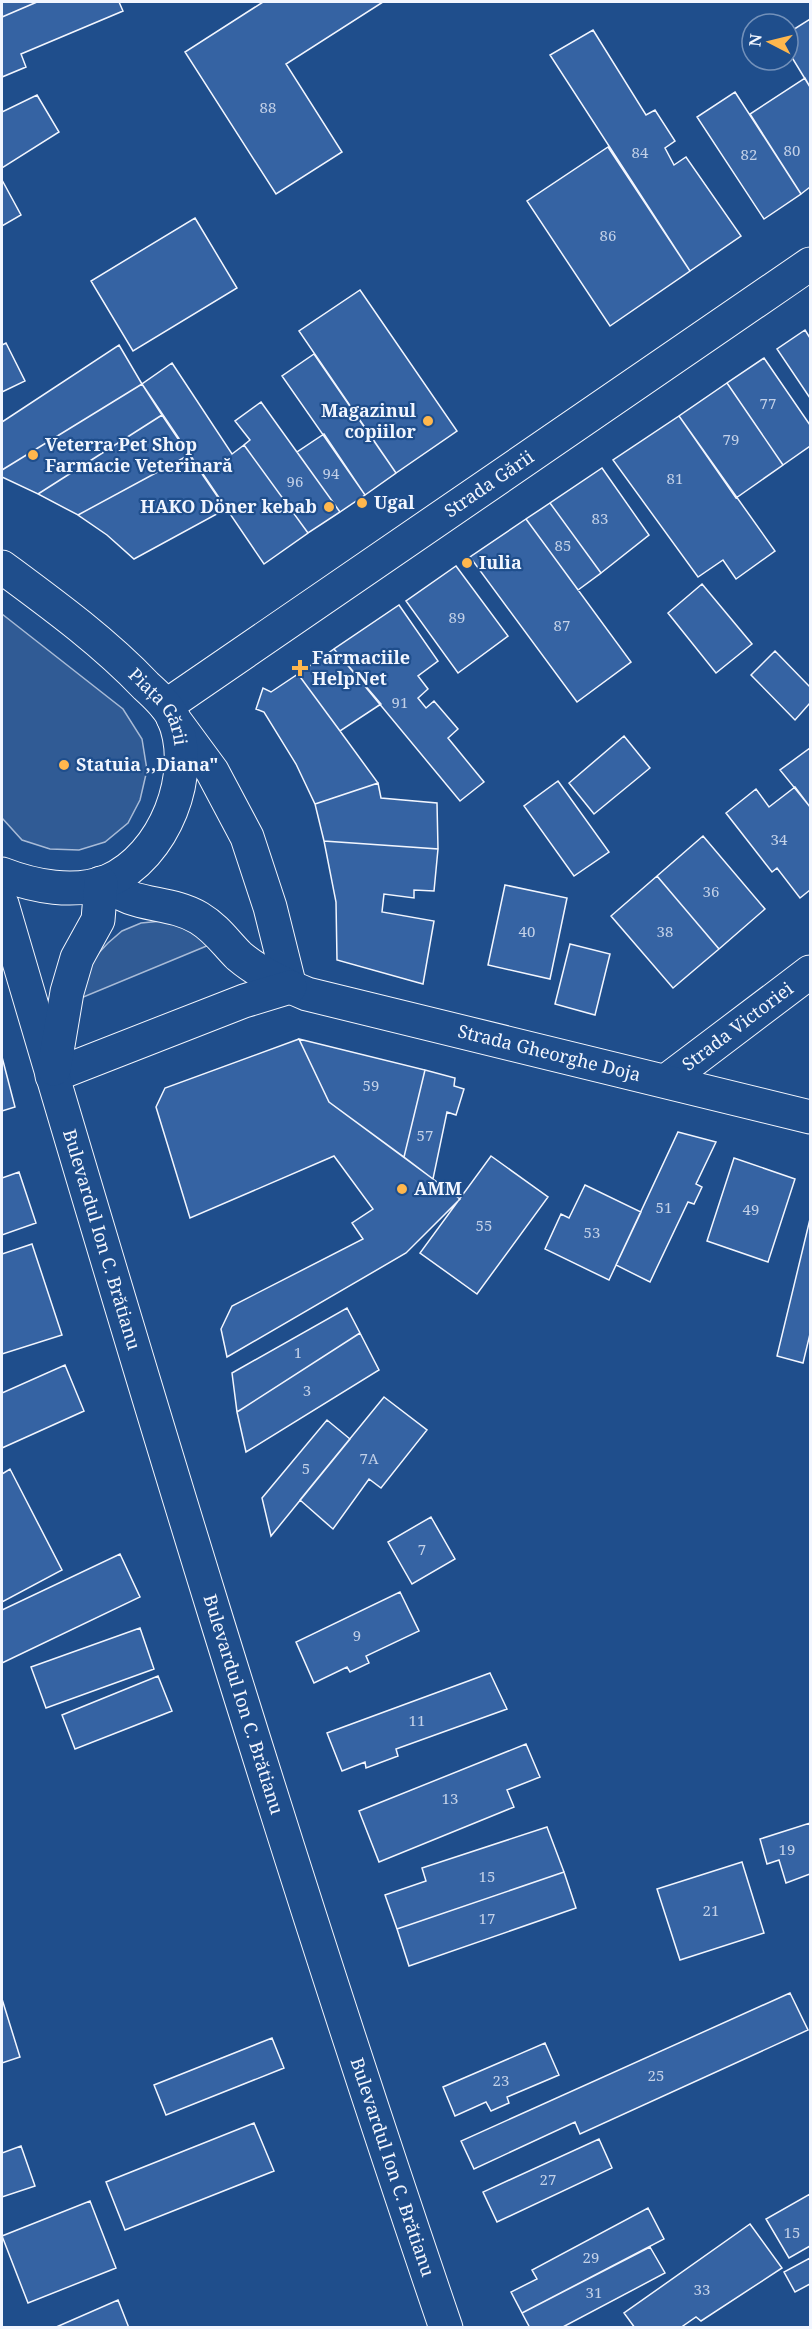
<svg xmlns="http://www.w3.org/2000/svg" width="812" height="2329" viewBox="0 0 812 2329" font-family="'Noto Serif',serif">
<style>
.built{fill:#305b95;stroke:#a8bbd7;stroke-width:1.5}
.building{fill:#3563a3;stroke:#f2f6ff;stroke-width:1.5}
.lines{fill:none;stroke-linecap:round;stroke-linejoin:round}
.street-casing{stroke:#f2f6ff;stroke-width:35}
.secondary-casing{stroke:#f2f6ff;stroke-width:35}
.primary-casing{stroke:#f2f6ff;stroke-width:35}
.street{stroke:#1f4e8c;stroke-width:33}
.secondary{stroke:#1f4e8c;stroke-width:33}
.primary{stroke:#1f4e8c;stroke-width:33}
.poi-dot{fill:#ffb74d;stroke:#1f4e8c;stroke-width:2}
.labels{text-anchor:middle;stroke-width:4.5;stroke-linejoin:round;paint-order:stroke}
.number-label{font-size:15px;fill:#c3d1e8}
.poi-label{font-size:18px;font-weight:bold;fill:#f2f6ff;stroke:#1f4e8c;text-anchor:start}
.street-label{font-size:18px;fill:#f2f6ff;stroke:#1f4e8c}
</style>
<rect width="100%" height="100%" fill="#1f4e8c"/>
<path class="built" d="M2,614L123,709L142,739L147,770L140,800L128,823L105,842L79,850L50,849L22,840L2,818Z
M162,921L180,924L209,945L81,998L87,972L95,957L108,943L122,931L141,923Z"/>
<path class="building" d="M2,2H37L2,17Z
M37,2H119L123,11L21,54L26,67L2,77V17Z
M263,2H383L286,64L342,152L276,194L185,52Z
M810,19V87L788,51V33Z
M593,30L646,115L655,110L675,141L665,148L674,165L686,157L741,236L690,271L550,55Z
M805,78L810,87V187L801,194L750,114Z
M735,92L801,194L764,219L697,117Z
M37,95L59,132L2,168V112Z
M608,147L690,271L610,326L527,201Z
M2,180L21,215L2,226Z
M195,218L237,288L133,351L91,281Z
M360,290L457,431L396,473L299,331Z
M805,330L810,338V398L777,349Z
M6,343L25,381L2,392V345Z
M119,345L142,384L2,470V422Z
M314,354L396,473L365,495L282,376Z
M764,358L810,425V446L783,465L727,383Z
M172,363L232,454L244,445L308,533L264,564L142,384Z
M727,383L783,465L736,498L679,416Z
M142,384L162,415L38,494L2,477V470Z
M261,402L340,512L308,533L244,445L250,440L235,421Z
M162,415L189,455L78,515L38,494Z
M679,416L775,551L736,579L723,560L698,577L613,460Z
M324,434L365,495L340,512L297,452Z
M189,455L226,509L134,559L107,535L78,515Z
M602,468L649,535L601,573L550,503Z
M550,503L601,573L578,590L526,519Z
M526,519L631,662L577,702L470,557Z
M456,566L508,636L458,673L406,601Z
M702,584L752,644L716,673L668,613Z
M399,605L438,661L418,676L428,689L418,698L426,708L434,701L458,729L448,738L484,782L460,801L334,649Z
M334,649L381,704L340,731L298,674Z
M775,651L810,687V703L795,720L751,675Z
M298,674L340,731L378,783L315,804L296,764L264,712L256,709L263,688L271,692Z
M624,736L650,768L594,814L569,783Z
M810,748V807L780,770Z
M558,781L609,852L574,876L524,806Z
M378,783L381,798L437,803L438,849L324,841L315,804Z
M795,787L810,807V890L800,898L777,868L772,872L726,813L756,789L769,807Z
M703,836L765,909L719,949L657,876Z
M324,841L438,849L434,891L414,890V898L384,894L382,912L434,921L423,984L337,960L336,902Z
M657,876L719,949L673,988L611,916Z
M505,885L567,898L550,979L488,965Z
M570,944L610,954L595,1015L555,1004Z
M299,1039L425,1070L404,1157L329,1102Z
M299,1039L329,1102L460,1199L406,1253L227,1357L221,1329L232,1306L363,1239L352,1223L373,1209L334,1156L190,1218L156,1107L165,1088Z
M2,1057L15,1107L2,1111Z
M425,1070L455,1078L454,1086L464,1089L456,1115L447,1112L433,1179L404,1157Z
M678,1132L716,1142L696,1184L702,1187L694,1204L688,1202L650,1282L616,1265Z
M491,1156L548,1197L477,1294L420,1253Z
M734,1158L795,1179L768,1262L707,1241Z
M19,1172L36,1223L2,1235V1178Z
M585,1185L641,1212L609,1280L545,1249L561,1214L569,1218Z
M810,1219V1334L803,1363L777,1356Z
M32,1244L62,1335L2,1354V1254Z
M347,1308L360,1333L237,1412L232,1373Z
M360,1333L379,1370L246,1452L237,1412Z
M65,1365L84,1411L2,1448V1393Z
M384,1397L427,1430L381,1488L369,1479L333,1529L300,1500Z
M327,1420L350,1439L271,1536L262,1498Z
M10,1469L62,1570L2,1602V1474Z
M431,1517L455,1559L412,1584L388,1542Z
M120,1554L140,1597L2,1663V1610Z
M400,1592L419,1631L366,1656L369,1663L350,1672L347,1667L314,1683L296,1642Z
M140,1628L154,1669L46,1708L31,1667Z
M490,1673L507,1709L396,1749L398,1756L366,1768L365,1762L342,1771L327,1733Z
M158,1676L172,1711L75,1749L62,1715Z
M526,1744L540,1777L507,1790L514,1807L379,1862L359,1811Z
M810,1823V1874L786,1883L779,1860L767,1864L760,1839Z
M547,1827L564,1872L397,1929L385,1895L426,1881L422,1868Z
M742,1862L764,1933L680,1960L657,1889Z
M564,1872L576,1908L409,1966L397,1929Z
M790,1993L808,2030L580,2134L575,2122L474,2169L461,2141Z
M2,1999L20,2057L2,2063Z
M272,2038L284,2068L166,2115L154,2085Z
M545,2043L559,2075L507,2097L509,2103L491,2111L486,2102L455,2116L443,2087Z
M254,2123L274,2171L125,2230L106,2182Z
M599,2139L612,2168L497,2222L483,2192Z
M21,2146L35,2186L2,2197V2153Z
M810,2194V2246L789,2258L766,2219Z
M90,2201L116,2268L28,2303L2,2236Z
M648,2208L664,2239L522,2313L511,2292L537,2279L532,2270Z
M750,2224L782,2268L701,2321L696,2317L680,2328H635L624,2313Z
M650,2247L665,2273L561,2328H530L522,2313Z
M810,2258V2284L795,2292L784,2272Z
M118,2300L129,2328H54Z"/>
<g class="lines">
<g class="street-casing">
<g id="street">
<path id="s1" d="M166,706L810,264"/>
<path id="s2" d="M666,1081L810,972"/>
</g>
</g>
<g class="secondary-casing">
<g id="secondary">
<path d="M173,718L212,771L247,837L270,907L290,987"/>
<path id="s3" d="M106,882C132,909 167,899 199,918C217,929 225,942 239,956C259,973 283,984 307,994L810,1117"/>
<path d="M52,1076L244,1001L290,987"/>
</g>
</g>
<g class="primary-casing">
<g id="primary">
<path id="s4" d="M2,567C52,604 103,641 146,686C156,695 167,705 173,717C198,773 164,857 108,881C75,895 33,886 2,874"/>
<path id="s5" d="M2,904C142,1381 285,1857 446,2328"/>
<path d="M54,1069L67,992L77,958L98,920L101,883"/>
</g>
</g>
<use href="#street" class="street"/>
<use href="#secondary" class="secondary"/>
<use href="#primary" class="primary"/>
</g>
<g class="poi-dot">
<circle cx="428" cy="421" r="6"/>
<circle cx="33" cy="455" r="6"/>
<circle cx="362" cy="503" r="6"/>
<circle cx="329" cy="507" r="6"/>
<circle cx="467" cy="563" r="6"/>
<path d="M297 659h6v6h6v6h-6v6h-6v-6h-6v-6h6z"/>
<circle cx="64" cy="765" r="6"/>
<circle cx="402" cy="1189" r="6"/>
</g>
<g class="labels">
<g class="number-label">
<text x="268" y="113">88</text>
<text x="792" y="156">80</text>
<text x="640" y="158">84</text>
<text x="749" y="160">82</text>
<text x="608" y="241">86</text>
<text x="768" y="409">77</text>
<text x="731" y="445">79</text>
<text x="331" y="479">94</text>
<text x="675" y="484">81</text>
<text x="295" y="487">96</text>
<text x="600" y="524">83</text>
<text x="563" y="551">85</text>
<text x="457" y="623">89</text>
<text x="562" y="631">87</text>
<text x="400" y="708">91</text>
<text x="779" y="845">34</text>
<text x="711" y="897">36</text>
<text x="527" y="937">40</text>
<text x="665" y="937">38</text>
<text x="371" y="1091">59</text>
<text x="425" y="1141">57</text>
<text x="664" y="1213">51</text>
<text x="751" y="1215">49</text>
<text x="484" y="1231">55</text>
<text x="592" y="1238">53</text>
<text x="298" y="1358">1</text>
<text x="307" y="1396">3</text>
<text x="369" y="1464">7A</text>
<text x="306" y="1474">5</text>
<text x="422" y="1555">7</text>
<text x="357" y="1641">9</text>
<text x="417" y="1726">11</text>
<text x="450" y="1804">13</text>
<text x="787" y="1855">19</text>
<text x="487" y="1882">15</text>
<text x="711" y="1916">21</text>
<text x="487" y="1924">17</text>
<text x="656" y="2081">25</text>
<text x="501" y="2086">23</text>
<text x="548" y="2185">27</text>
<text x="792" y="2238">15</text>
<text x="591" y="2263">29</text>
<text x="702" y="2295">33</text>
<text x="594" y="2298">31</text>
</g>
<g class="poi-label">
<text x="416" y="417" text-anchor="end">Magazinul<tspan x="416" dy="21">copiilor</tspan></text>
<text x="45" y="451">Veterra Pet Shop<tspan x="45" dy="21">Farmacie Veterinară</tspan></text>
<text x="374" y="509">Ugal</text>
<text x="317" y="513" text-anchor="end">HAKO Döner kebab</text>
<text x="479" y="569">Iulia</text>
<text x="312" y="664">Farmaciile<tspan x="312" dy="21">HelpNet</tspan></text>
<text x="76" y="771">Statuia ,,Diana"</text>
<text x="414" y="1195">AMM</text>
</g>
<g class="street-label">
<text dy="6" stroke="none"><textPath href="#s1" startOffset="392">Strada Gării</textPath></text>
<text dy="6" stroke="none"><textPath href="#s4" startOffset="212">Piața Gării</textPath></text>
<text dy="6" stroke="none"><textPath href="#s2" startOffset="90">Strada Victoriei</textPath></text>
<text dy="6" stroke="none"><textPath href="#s3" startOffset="484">Strada Gheorghe Doja</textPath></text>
<text dy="6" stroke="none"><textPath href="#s5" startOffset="350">Bulevardul Ion C. Brătianu</textPath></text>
<text dy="6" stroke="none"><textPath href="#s5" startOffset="836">Bulevardul Ion C. Brătianu</textPath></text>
<text dy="6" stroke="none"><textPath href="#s5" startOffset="1322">Bulevardul Ion C. Brătianu</textPath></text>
</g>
</g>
<rect width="812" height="2329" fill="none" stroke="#f2f6ff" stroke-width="6"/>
<g transform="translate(770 42) rotate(277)"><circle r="28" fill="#1f4e8c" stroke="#7391ba" stroke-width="1.5"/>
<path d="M0-4.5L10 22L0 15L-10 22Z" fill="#ffb74d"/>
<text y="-9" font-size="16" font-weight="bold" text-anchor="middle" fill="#f2f6ff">N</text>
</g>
</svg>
